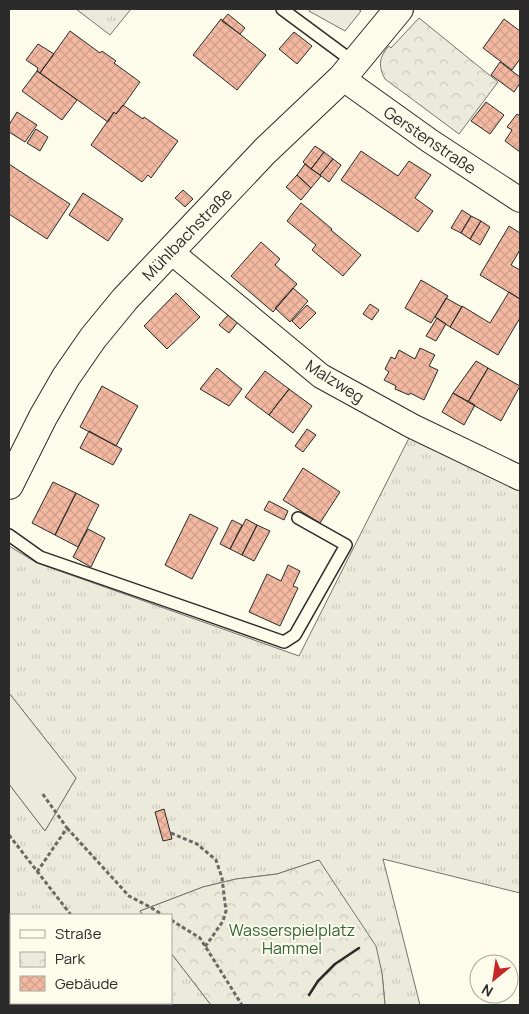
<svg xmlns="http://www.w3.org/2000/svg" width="529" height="1014" viewBox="0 0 529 1014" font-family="Manrope,sans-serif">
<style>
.grass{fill:url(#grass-tufts);stroke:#74746e}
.park{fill:url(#park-crowns);stroke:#74746e}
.parking{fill:#eceadb;stroke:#74746e}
.building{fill:url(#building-cross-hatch);stroke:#2b2b2b}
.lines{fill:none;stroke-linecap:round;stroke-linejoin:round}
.service-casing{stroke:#2b2b2b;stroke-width:14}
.minor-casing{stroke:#2b2b2b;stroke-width:26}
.tertiary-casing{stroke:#2b2b2b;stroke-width:30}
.path{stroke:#6a6964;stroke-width:3;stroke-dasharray:4 2.5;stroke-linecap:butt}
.service{stroke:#fdfbea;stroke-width:11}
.minor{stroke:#fdfbea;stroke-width:24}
.tertiary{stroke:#fdfbea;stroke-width:28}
.wall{stroke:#2b2b2b;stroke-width:2.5}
.labels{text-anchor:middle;stroke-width:4;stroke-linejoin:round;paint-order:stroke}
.street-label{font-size:16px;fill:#2b2b2b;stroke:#fdfbea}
.park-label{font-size:16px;fill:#34623c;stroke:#fdfbea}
</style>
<defs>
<pattern id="grass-tufts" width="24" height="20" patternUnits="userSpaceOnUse" patternTransform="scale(1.25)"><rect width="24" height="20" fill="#ecebdb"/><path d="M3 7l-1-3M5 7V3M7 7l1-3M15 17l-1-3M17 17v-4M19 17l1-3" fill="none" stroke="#cbcabc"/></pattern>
<pattern id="park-crowns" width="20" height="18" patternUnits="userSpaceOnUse" patternTransform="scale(1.25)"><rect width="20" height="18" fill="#ecebdb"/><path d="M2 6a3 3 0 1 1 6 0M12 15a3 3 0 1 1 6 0" fill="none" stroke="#cbcabc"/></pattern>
<pattern id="building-cross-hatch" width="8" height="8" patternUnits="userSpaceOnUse" patternTransform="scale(1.25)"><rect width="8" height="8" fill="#f2b8a0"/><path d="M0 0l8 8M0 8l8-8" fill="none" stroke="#d09e8a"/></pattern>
</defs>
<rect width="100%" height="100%" fill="#fdfbea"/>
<path class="grass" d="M76,9H131L110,35Z
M410,436L520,490V893L383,859L420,1005H385L382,973L319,860L277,874L236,879L203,887L140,911L143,915H11V1003H40L39,1005H9V784L45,831L76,778L9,693V546L37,563L299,656Z
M171,953L211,1005H91L89,1003H171Z"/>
<path class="park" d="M419,18L498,82L459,134L385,79C378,66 379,57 389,46L391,48Z
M319,860L376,946L382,973L385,1005H211L171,953V915H143L140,911L203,887L236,879L277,874Z"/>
<path class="parking" d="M310,9H358L361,11L345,31L309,11Z
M9,693L76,778L45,831L9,784Z"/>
<path class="building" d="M228,14L245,28L240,34L222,21Z
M221,19L266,55L237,90L193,55Z
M504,19L520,31V59L512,70L483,48Z
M70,31L100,53L102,51L116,61L114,63L140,82L123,106V105L116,114L114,112L108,122L40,73Z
M294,32L312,46L297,64L279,49Z
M38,44L54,54L40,73L37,71L38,68L26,60Z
M500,62L520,77V83L514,92L491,75Z
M37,71L77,100L62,120L22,91Z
M486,102L504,115L490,134L471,121Z
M123,105L143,119L144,117L178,141L151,178L148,175L142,182L91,145L114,112L116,114Z
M17,112L37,125L25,142L9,132V125Z
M517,114L520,116V152L505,141L512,130L507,127Z
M36,129L48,137L40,151L27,143Z
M315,146L324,152L311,169L303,162Z
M361,151L398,176L409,161L431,175L415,198L433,211L418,232L341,180Z
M324,152L333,159L320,175L311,169Z
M333,159L341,165L329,182L320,175Z
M9,164L70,204L47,239L9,214Z
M305,164L321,176L311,188L297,175Z
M297,175L311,188L301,200L286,187Z
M183,190L193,199L185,207L175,198Z
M83,193L123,219L108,241L69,215Z
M301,203L332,229L331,230L361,255L343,276L312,250L316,245L287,221Z
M462,210L471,216L461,233L451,228Z
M471,216L481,221L470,239L461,233Z
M481,221L490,227L480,245L470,239Z
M509,226L520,233V250L511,265L520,270V299L480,275Z
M261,242L280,259L275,265L297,284L273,312L231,276Z
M421,280L448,296L431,323L405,308Z
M293,288L308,301L290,322L275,308Z
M509,292L520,299V318L498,355L450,327L462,306L490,323Z
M176,293L200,317L167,349L144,326Z
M446,298L462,307L450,327L435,317Z
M370,304L379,310L372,320L363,314Z
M307,305L316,313L300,329L292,321Z
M228,315L238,322L229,333L219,325Z
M437,318L446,324L436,341L426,336Z
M420,348L435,355L429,366L438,370L424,400L410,393L409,395L395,389L396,386L384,380L389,372L385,369L391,357L395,359L399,350L415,359Z
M476,361L488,368L468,402L453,393Z
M217,368L242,389L229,406L200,389Z
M488,368L520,386L501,421L468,402Z
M265,371L289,389L269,415L245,397Z
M102,386L138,406L116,446L80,427Z
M289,389L312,406L293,433L269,415Z
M453,393L475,405L464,425L442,412Z
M307,429L316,435L303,452L295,446Z
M89,431L122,449L113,465L80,448Z
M303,468L340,492L320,523L283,500Z
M53,482L76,493L55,535L32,523Z
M76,493L99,505L78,547L55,535Z
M269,501L288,511L284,520L264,510Z
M190,514L218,528L192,579L165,565Z
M246,519L257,525L242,555L230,549Z
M232,520L242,525L230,549L220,544Z
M257,525L270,531L254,561L242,555Z
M88,529L105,538L91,567L73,557Z
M288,565L300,571L293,586L298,588L280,626L249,612L267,574L281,581Z
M164,809L172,839L163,841L155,812Z"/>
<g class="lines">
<g class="service-casing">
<path id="service" d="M282,9L355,63
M9,535L40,557L196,611L284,642L295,635L346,545L298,518"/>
</g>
<g class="minor-casing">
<path id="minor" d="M342,78L430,141L520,200
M170,251L321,376L412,426L520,478"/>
</g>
<g class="tertiary-casing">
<path id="tertiary" d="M9,485L43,417L66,377L93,338L125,299L265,151L342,78L399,9"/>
</g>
<path class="path" d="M67,828L129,896L150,907L163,915
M171,833L197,844L216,860L222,878L226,911L223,921L205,947
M9,835L71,915
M37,872L67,828L42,793
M171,920L200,938L242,1005
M139,1003L140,1005"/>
<use href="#service" class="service"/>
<use href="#minor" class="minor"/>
<use href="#tertiary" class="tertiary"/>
<path class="wall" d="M309,995L318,981L335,964L359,948"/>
</g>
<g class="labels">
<g class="street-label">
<text transform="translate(430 140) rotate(34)" y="6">Gerstenstraße</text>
<text transform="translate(187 234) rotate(-46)" y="6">Mühlbachstraße</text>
<text transform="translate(335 381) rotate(32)" y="6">Malzweg</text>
</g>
<g class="park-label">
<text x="292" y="936">Wasserspielplatz<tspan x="292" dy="18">Hammel</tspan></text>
</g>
</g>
<rect width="529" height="1014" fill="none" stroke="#2b2b2b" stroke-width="20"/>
<rect x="10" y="914" width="162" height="90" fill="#fdfbea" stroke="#a9a89e"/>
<rect x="20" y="930" width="25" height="8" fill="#fdfbea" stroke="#a9a89e"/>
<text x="55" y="939" font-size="15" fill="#2b2b2b">Straße</text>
<rect x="20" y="952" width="25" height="15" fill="url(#park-crowns)" stroke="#a9a89e"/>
<text x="55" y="964" font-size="15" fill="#2b2b2b">Park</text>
<rect x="20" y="976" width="25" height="15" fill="url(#building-cross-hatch)" stroke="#a9a89e"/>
<text x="55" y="989" font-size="15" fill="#2b2b2b">Gebäude</text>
<g transform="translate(494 979) rotate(210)"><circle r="24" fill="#fdfbea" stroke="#a9a89e"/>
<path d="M0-4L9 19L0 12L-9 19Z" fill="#c62828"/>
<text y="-8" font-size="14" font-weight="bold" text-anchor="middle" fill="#2b2b2b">N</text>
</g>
</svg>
